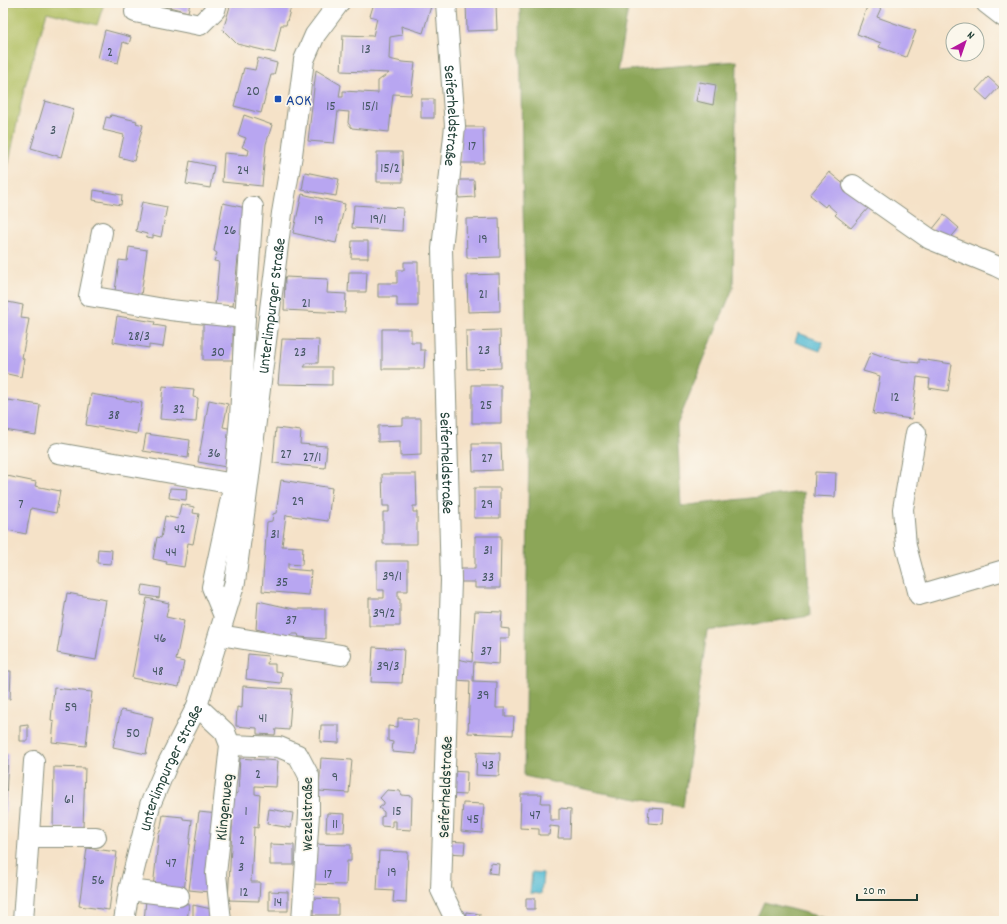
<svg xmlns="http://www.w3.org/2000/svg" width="1007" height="924" viewBox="0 0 1007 924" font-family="Dekko,sans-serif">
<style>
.green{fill:#b1bf62;stroke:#687e4b}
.forest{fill:#8ca658;stroke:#567246}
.water{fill:#56bcd4;stroke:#3a7c84}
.building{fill:#b8a6f1}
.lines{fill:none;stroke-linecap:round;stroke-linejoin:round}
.minor-casing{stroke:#8a907e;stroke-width:22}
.minor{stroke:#fff;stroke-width:20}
.transit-dot{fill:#1a4fb4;stroke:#fbf7ec;stroke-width:1.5}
.labels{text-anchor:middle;stroke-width:3.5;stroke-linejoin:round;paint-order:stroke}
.number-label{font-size:14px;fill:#455763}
.transit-label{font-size:16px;fill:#164399;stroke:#fbf7ec;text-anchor:start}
.street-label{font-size:16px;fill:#1f3d34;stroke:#fbf7ec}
</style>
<rect width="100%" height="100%" fill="#fbf7ec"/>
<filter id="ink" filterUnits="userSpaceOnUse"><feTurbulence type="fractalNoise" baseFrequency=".025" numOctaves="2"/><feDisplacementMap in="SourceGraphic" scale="8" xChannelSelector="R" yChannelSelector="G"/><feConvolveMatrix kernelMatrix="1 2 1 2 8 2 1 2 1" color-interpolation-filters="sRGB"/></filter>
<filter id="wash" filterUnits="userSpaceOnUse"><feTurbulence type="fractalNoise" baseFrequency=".012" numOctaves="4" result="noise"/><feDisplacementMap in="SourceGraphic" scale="16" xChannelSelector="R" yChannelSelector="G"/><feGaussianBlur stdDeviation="0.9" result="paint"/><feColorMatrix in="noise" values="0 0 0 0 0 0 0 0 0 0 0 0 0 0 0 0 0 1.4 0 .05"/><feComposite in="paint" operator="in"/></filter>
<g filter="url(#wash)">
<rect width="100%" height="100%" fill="#f5e2c8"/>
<path class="green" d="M3,3H104L97,25L47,12L24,89L3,191Z"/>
<path class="forest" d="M520,3H629L617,71L737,61L733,288L677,425L681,506L804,492L810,616L707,631L683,807L598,792L524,776L529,443L522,165Z
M764,902L836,921H755Z"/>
<path class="water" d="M798,333L823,342L820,351L795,342Z
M532,872L543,873L541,894L530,893Z"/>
<g id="blocks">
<path class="building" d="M154,3H190L188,12Z
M231,3H292L286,25H281L275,53L237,44L223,30Z
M374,3H432L423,33L401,26L402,35L390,37L389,59L402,62L415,63L411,95L393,94L389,132L352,128L348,123L349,112L338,111L334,143L308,141L316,70L341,85L339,97H343V91L378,93V81L389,73L341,71L343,35L373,36L377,18L370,16Z
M466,3H496L497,30L467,31Z
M868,4L881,8L877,17L916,31L906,57L879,47L881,43L857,34Z
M105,30L131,37L129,44L123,42L118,63L98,58Z
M258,58L277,63L274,75H271L261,113L234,106L244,68L255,70Z
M988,77L999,87L987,100L976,90Z
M700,82L716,85L713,105L696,101Z
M421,99H434V118H421Z
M45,101L74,109L61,157L31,148Z
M111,115L137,121L136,123L143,125L134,161L119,157L124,135L103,130L106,117L110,118Z
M244,115L272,125L266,144L262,186L222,182L224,153L248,155L249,150L242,147L246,138L238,135Z
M460,127H483L484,163H460Z
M377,152H402L403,182H377Z
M190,161L214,166L210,188L186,184Z
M305,172L339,179L336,196L302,190Z
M829,172L870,206L851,228L835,215L837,213L827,204L825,207L810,195Z
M458,180H474L475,197L459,198Z
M94,190L122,195L121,205L93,200Z
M302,194L345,204L336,243L293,233Z
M142,202L167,207L161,237L153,235V238L146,237L147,234L136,231Z
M223,203L246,208L238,258L233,306L215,305L219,262L214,261L217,253L214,251Z
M354,205L403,208L402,231L352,228Z
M944,215L959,228L947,242L932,230Z
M499,218L500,257L467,258L466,219Z
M352,241H368V258H351Z
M129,247L147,250L141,295L115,291L119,260L127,261Z
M404,262H418V306H397V297H378V283H397V270H404Z
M349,272H367L366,292H348Z
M499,274L500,311L468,312L467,275Z
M285,277L328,279L327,293L346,294L345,313L284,310Z
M8,302L23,305L21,318L29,319L22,358L24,359L21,377L3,373V314L6,315Z
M117,316L155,322L154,325L166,327L163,347L149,345V348L113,342Z
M203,324L233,325V360H203Z
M382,329H411V342H420V350H425L424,369H382Z
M500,330L501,368L467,369L466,331Z
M282,339L319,340L318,363H307L304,367H332V385L278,384Z
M871,352L893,360L919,363V359L952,364L948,391L929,388L930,379L917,377L912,419L873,414L880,376L863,371Z
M472,385H501V423H472Z
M163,386L194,389L193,397L198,398L196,422L160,419Z
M91,394L142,403L137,434L86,425Z
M8,400L40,405L36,435L4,430Z
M209,400L228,404L223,427L233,429L226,467L198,462Z
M403,418H421V455L400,456V441L378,442V426L403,425Z
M276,428L301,431L300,444L327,446L325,468L273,463Z
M146,434L190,440L188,458L143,451Z
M472,444H501L502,470L473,471Z
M815,472L836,473L835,497L814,496Z
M382,474H416L417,506H413V512H417V544H383V512H389V506H383Z
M7,476L36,482L35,486L60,491L56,513L31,508L26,534L3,529V497Z
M281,480L332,488L328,521L286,515L282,546L303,547L302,565L288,564V569L311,571L309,595L262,591L267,522L272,521L273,514L276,513Z
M170,488L187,489L186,500L169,498Z
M474,488H500V518H474Z
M181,504L194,507L193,513L199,514L193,544L188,543L184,567L166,564L167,562L153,559L157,537L161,538L165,516L178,519Z
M475,536H501L500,588H475V582H461V569H475Z
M98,549L112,550L111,564L97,563Z
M377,561H408V591H398V599H400V626H369V598H384V590H377Z
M143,585L160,588L159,598L141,595Z
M67,593L106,600L96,660L57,653Z
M147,598L169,603L166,617L184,621L176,660L184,662L179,687L132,678Z
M258,601L294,609H325V639L299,637L298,634H291L290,637L256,629Z
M475,611L502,612L501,628L509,629V638H500L499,664L474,662L473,681L497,682L496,708H505V717H514L513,735L468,733L470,681L455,680L457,659L472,662Z
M373,647L404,649L402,683L371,682Z
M248,654L268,656L267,664H275V671L282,672L281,683L246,679Z
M3,671H11L10,699L3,698Z
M243,686L292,689L289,730L276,729L275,735L257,734V728L236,726L237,707L242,708Z
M54,688L92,692L86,746L52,742L54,721L51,720Z
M121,710L153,717L146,754L113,747Z
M398,718L418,719L416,754L392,752L393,742L388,741V726L398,727Z
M28,725V741H20V726Z
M321,725H339V743L320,742Z
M477,752L500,753L499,776L476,775Z
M3,754H8L5,822H3Z
M240,758L278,761L276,787L255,786V794L260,795L258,828L254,827L251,882H260L259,901L228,900L234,794L238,793Z
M321,758L352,760L349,793L319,791Z
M54,767L85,768L83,828H53Z
M450,771L467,772L466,795L449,794Z
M387,790L400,791L402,795L412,796L411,830L396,829V821H392V827L381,826V817L384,816V812L379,808L384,804V802L380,798Z
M521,794H542L541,803H550V820H559V808L571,809L570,838H558L559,827L550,826L549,835H539V829L520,828Z
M463,803L484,804L482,833L461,831Z
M649,808L664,809L663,824L648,823Z
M269,809L293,813L291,828L267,824Z
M199,812L218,814L209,892L189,890Z
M327,813L345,814L344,832H326Z
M163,815L183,817V819L192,820L184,892L153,888L159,832H160Z
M445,841L465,842L464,854L445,853Z
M270,844L294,845V865H270Z
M310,844L351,845V861H347L346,885L309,884Z
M87,848L117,852L109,910L79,906Z
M379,851L408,852L406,903L393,902L394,891L377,890Z
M490,863L499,864L498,874L489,873Z
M269,891L288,892V911H269Z
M311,898L338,899V915H310Z
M526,898H535V909H526Z
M146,900L189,904L187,921H144Z
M193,905L216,910L217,921H193Z
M466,912L480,914L479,921H465Z"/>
</g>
</g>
<g filter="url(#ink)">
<use href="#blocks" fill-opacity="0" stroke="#8a907e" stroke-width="1"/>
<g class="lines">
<g class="minor-casing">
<g id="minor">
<path id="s1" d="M446,3L455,126L442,249L451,581L441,890L456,921"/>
<path d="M986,3L1004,17"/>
<path d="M135,12L200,25L215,10L217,3"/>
<path d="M853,185L930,239L996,266L1004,270"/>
<path d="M102,232L89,296L170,310L245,318"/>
<path d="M916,433L903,509L906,546L919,595L1004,570"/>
<path d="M58,453L234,484"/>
<path d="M224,616L212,587L234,484L240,418L245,318L253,207"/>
<path d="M220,635L341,655"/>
<path d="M197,706L225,732L230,745L216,874L221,921"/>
<path d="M230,745L279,747L298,755L309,776V814L302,921"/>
<path d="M29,837H96"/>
<path d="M129,890L179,896"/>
<path d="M23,921L34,761"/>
<path id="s2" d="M124,921L129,890L150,805L167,765L197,706L235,582L249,477L282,213L292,155L304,60L315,35L339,3"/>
</g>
</g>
<use href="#minor" class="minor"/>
</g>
</g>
<rect class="transit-dot" x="274" y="95" width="8" height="8" rx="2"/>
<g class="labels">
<g class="number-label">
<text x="366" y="53">13</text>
<text x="110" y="56">2</text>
<text x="253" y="95">20</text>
<text x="331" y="110">15</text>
<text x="370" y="110">15/1</text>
<text x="53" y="134">3</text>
<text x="472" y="150">17</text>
<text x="390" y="172">15/2</text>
<text x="243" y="174">24</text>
<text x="378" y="223">19/1</text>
<text x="319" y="224">19</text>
<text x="230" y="234">26</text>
<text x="483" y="243">19</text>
<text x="483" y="298">21</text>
<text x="306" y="307">21</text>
<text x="139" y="340">28/3</text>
<text x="484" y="354">23</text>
<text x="218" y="356">30</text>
<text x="300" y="356">23</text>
<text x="895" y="401">12</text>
<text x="486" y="409">25</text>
<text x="179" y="413">32</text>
<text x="114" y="419">38</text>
<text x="214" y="457">36</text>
<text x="286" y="458">27</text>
<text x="312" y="461">27/1</text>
<text x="487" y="462">27</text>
<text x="298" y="505">29</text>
<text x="21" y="508">7</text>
<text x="487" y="508">29</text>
<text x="180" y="533">42</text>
<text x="275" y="538">31</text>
<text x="488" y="554">31</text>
<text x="171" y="556">44</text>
<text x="392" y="580">39/1</text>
<text x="488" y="581">33</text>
<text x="282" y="586">35</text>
<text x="384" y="617">39/2</text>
<text x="291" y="624">37</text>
<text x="160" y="642">46</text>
<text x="486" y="655">37</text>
<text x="388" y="670">39/3</text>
<text x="158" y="675">48</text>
<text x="483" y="699">39</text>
<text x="71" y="711">59</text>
<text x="263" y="722">41</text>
<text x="133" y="737">50</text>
<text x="488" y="769">43</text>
<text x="258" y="778">2</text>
<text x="335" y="781">9</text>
<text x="69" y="803">61</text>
<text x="246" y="815">1</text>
<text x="397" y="815">15</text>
<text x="535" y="819">47</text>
<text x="473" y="823">45</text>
<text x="335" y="828">11</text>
<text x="242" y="844">2</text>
<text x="171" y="867">47</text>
<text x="241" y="871">3</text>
<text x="392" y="876">19</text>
<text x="328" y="878">17</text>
<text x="98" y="884">56</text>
<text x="244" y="896">12</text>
<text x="278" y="906">14</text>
</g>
<g class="transit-label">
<text x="286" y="105">AOK</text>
</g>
<g class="street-label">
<text dy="6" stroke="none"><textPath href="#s1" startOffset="113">Seiferheldstraße</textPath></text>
<text dy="6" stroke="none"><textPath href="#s2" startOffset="637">Unterlimpurger Straße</textPath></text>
<text dy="6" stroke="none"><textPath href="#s1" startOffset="461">Seiferheldstraße</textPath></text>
<text dy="6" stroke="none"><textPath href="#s2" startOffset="161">Unterlimpurger Straße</textPath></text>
<text transform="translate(444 787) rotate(-88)" y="6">Seiferheldstraße</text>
<text transform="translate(223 807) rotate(-84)" y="6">Klingenweg</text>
<text transform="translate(306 814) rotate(-90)" y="6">Wezelstraße</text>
</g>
</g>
<rect width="1007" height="924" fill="none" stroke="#fbf7ec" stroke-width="16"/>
<g transform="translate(965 42) rotate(40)"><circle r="19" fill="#fbf7ec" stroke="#a3ada2"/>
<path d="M0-3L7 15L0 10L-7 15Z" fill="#b5179e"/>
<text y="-6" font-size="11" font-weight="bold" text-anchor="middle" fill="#1f3d34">N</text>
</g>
<path d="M857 894v6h60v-6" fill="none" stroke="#1f3d34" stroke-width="2"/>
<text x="863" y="894" font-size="12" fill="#1f3d34" stroke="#fbf7ec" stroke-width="3" paint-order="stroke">20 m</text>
</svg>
